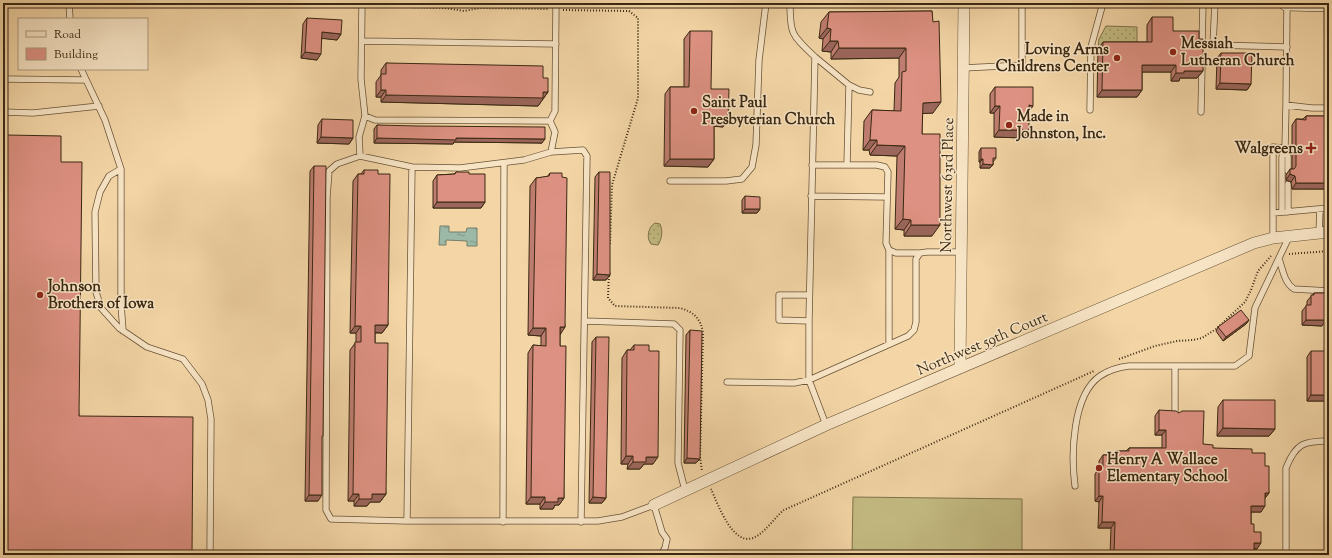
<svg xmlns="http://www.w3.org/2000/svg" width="1332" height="558" viewBox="0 0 1332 558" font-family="'Sorts Mill Goudy',serif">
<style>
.grass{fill:url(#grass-dots);stroke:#7e724a}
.garden{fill:#c3bb82;stroke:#7e724a}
.water{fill:url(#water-ripples);stroke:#747f6b}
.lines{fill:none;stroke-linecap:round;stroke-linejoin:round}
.service-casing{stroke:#685337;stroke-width:7}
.minor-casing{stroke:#685337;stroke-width:12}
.secondary-casing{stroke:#3a2812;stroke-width:16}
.path{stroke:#3a2812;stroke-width:2;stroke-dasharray:1 2;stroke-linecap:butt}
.service{stroke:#f7e4c5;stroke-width:5.5}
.minor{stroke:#f7e4c5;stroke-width:11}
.secondary{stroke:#f7e4c5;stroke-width:15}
.wall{fill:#be7d70;stroke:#3a2812}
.shaded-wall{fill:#9b665b;stroke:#3a2812}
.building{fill:#dd9182;stroke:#3a2812}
.poi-dot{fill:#8f2418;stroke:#f7e4c5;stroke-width:1.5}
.labels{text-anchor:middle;stroke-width:3;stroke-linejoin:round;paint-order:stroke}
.poi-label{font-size:15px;font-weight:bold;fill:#3a2812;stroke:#f7e4c5;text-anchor:start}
.street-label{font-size:15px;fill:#3a2812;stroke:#f7e4c5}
</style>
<defs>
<pattern id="grass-dots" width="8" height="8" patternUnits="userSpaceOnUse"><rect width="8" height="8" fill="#c3bb82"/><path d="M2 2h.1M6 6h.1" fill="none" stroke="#9f9869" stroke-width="1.8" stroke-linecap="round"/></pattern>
<pattern id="water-ripples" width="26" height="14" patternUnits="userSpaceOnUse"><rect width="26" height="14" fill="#9bb9a6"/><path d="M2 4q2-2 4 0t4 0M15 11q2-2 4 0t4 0" fill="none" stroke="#7f9686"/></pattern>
</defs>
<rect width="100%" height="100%" fill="#f3d5a6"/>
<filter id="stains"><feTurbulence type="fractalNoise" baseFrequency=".005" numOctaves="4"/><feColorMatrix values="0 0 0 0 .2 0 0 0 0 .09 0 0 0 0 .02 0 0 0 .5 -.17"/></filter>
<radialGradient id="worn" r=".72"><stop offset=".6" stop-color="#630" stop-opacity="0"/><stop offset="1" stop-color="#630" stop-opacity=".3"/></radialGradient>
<path class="grass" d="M1106,26L1137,27V49H1098L1099,39Z
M655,223L660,224C663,231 662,239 658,245L651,244C646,238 648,227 655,223Z"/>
<path class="garden" d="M853,497L1022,499V555H852Z"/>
<path class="water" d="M440,226H449V232H466L467,228H477V246H467V241L446,240V245H439Z"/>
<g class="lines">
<g class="service-casing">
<path id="service" d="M69,3L70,19
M362,3L361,79L365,116L375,120L550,121L555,111L556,3
M790,3C790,35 792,35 815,57L809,321V380L826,425
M1215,3L1213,45L1287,47
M1287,3L1286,105L1312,108H1329
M362,41L556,44
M1202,45L1203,3
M815,57L849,85L847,165
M963,68L1022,65V3
M81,69L105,120L121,169L109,176L100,192L95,212L96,292L101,308L119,328L147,347L183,359L202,384L208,400L211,419L210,555
M3,79L86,80
M849,85L859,90L870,92
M1090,110L1091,47L1103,3
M3,112L33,113L99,106
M1201,112L1202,65
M365,116L359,137L360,156L412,167L460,168L524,160L551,152L555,132L550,121
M1286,148L1288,157V171
M551,152L583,150L587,156L581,522
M360,156L337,164L329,171L327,197L326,510L331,519L407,521
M812,165H877L885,167L888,172L886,243L889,250L896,253H920
M412,167L407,521H598L622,517L654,505L662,532L667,539L665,548L661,555
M121,169V304L123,331
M670,181H726L742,179L752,167L756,145L759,60L766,3
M1288,184V212
M811,196L887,197
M1282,212V157L1285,148
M1273,213V147L1285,148L1286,105
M1319,233L1320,209
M1273,238V213L1329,208
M889,250V344
M1279,259C1283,270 1284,282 1294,289L1329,291
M585,321L674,324L680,330L678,463L685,490
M809,321L779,320V295H809
M727,382L794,383L809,380L908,336L914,330L916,322V259L920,253L927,252H961
M1175,414V367
M1075,486C1071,456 1072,395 1100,376C1109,370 1119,367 1129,366H1235L1249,356L1255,308L1289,237
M503,522L504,163
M1286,555V468C1296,443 1304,441 1329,441"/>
</g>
<g class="minor-casing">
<path id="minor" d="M960,368L964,3
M654,505L826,425L1254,243L1273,238L1329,232"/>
</g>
<g class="secondary-casing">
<path id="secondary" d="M1286,3L1329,4"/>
</g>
<path class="path" d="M81,3L111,5L140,3L273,5L288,7L312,4L355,6
M3,6L13,3
M370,6L445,8L464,11L480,8L549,9
M563,10L629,11L638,18V98L612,185L610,244
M1289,254L1329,251
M609,273L608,298L615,306L680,308C694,312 701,319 703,333L700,457L702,471
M1119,359L1155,346L1177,341L1193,340L1202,338L1216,329L1245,302L1251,290L1258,271L1271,256
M711,489C718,504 734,551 757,536C767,530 775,517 784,510L1094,371"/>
<use href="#service" class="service"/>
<use href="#minor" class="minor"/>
<use href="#secondary" class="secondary"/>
</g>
<path class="wall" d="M932,11L933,113H922V134L932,236H904V230L895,229L897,156L870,155L869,150H863L864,121L872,110L894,111L895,83L899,77V58L831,59V52L822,51L823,39L819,38L821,22L829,12Z
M1152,17L1173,31L1199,39L1203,71L1197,78H1180L1179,81H1171V72H1142V90L1137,97H1097L1098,49L1103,42H1147V25Z
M307,18L341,34L337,40L322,38L317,60L301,58L303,24Z
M690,31L711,89L723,127L714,126V159L708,167L664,166L665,94L670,87H684V39Z
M1221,53L1251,84L1247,90L1216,89L1217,58Z
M386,63L543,78L548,92L538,106L381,102V97H376V82L381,75V70Z
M995,87L1029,111L1024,138L994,137V113H990V94Z
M1306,116H1329V189H1292L1291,182L1286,180V175L1290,169H1292V125L1296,119H1303Z
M322,119L353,138L349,144L317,143L318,125Z
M377,125L542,143L454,142L453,144L374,143V129Z
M6,135L61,162L79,416L3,555V139Z
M981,148L996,158L993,162V165L990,168H980V162H979V152Z
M314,166L318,501H305L310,171Z
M364,170L378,174L388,325L382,333H375V343L386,494L380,502H370L367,506H354V501H348L350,350L356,342V333H350L353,181L358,174H361Z
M456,172L469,174L485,202L481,208H433V181L437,175L454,174Z
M599,172L610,275L606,280H593L595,177Z
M550,173L565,327L560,333V346L564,498L559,505H555L553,509H540V504H526L528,353L533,345L541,346V336L528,335L530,186L536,178L547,177Z
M745,196L760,209L757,213H742V200Z
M1314,293H1329V312H1326L1322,326L1302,325V311L1307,305V301Z
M1249,320L1246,324L1223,341L1216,331L1218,327Z
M690,330L696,463H684L686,335Z
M596,337L606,498L602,503H589L592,342Z
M634,345L649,351L653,464H644L640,469H627L628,464H621L622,358L627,350H630Z
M1311,351L1329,401H1307V357Z
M1223,400L1275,429L1269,436H1217L1218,407Z
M1159,410L1203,444L1213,448L1252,453L1265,466L1269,493L1265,498L1261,512H1251V524L1254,532L1257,549H1254L1251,555H1110L1111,528H1098L1099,502L1095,501V474L1099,468V461L1103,455H1113L1116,451H1126L1129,448H1162V435H1155V416Z"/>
<path class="shaded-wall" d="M827,28L831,29L823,39L819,38Z
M322,32L341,34L337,40L318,38Z
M830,41H838L831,52L822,51Z
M839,48H906L899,58L831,59Z
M305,52L321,54L317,60L301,58Z
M1142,65H1176L1171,72H1137Z
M1184,71H1203L1197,78H1180L1179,81H1171L1176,73Z
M1220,83L1251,84L1247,90L1216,89Z
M381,90H386L381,97H376Z
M1102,90H1142L1137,97H1097Z
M548,92L538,106L381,102L386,95Z
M941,102L933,113L915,114L923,103Z
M1029,105L1033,106L1028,113Z
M995,106H1000L994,113H990Z
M714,119H728L723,127L709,126Z
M999,130H1029L1024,138L994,137Z
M321,137L353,138L349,144L317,143Z
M377,138H456L545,139L542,143L454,142L453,144L374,143Z
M870,140H877L869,150H863Z
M877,145L905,146L897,156L870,155Z
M670,159H714L708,167L664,166Z
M981,159H983L980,162H979Z
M983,164L993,165L990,168H980Z
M1290,174L1295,176L1291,182L1286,180Z
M1296,183H1329V189H1292Z
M437,202H485L481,208H433Z
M745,209H760L757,213H742Z
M903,219L911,220L904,230L895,229Z
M911,225H940L932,236H904Z
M597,274L610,275L606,280H593Z
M1326,306H1329V312H1322Z
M1249,320L1246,324L1223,341L1226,337Z
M1306,320H1326L1322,326L1302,325Z
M375,325H388L382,333L370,332Z
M355,326H361L356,333H350Z
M560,327H565L560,335Z
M533,328H546L541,336L528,335Z
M1311,395H1329V401H1307Z
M1223,428L1275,429L1269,436H1217Z
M1159,430H1166L1162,435H1155Z
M626,456H633L628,464H621Z
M646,457H658L653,464H644L640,469H627L633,462Z
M687,458L700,459L696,463H684Z
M1265,493H1269L1265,498Z
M353,494H359L354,501H348Z
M372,494H386L380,502H370L367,506H354L359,499Z
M309,495H322L318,501H305Z
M1099,496H1103L1099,502L1095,501Z
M531,497H545L540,504H526Z
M593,497L606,498L602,503H589Z
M558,498H564L559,505H555L553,509H540L545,502Z
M1251,506H1265L1261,512H1247Z
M1102,522H1115L1111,528H1098Z
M1254,543H1261L1257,549L1250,548Z
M1247,551H1254L1251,555H1244Z
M1207,554H1224L1223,555H1206Z"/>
<path class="building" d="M932,11L933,22L939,21L941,102L923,103L922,134H940V225H911V220L903,219L905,146L877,145V140H870L872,110L901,111L902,72L906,71V48H839L838,41H830L831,29L827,28L829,12Z
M1152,17H1173V31H1199V39H1203V71H1184V73H1176V65H1142V90H1102L1103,42H1152Z
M307,18L342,20L341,34L322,32L321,54L305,52Z
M690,31H712L711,89H729L728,119H714V159H670V87H689Z
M1221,53H1252L1251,84L1220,83Z
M386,63L543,66V78H548V92H543V98L386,95V90H381V74H386Z
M995,87H1033V106L1029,105V130H999L1000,106H995Z
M1306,116H1329V183H1296L1295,176L1290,174V169H1294L1296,166V119L1306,120Z
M322,119L353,120V138L321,137Z
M377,125L417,126L545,127V139L456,138V140L377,138Z
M6,135L61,136V162H82L79,416L193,417L192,555H3V162H5Z
M981,148H996V158H993V165L983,164V159H981Z
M314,166H326L323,436H322V495H309Z
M364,170H378V174H390L388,325H375V343H388L386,494H372V499H359V494H353L355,342H361V326H355L358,174H364Z
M456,172H469V174H485V202H437V175L455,174Z
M599,172H610V275L597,274Z
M550,173H562V177L567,178L565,327H560V346H566L564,498H558V502H545V497H531L533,345L546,346V328H533L536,178L549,176Z
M745,196L760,197V209H745Z
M1314,293H1329V306H1326V320H1306V305H1311V295H1314Z
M1241,310L1249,320L1226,337L1218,327Z
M690,330L702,331L700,459L687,458Z
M596,337H609L606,498L593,497Z
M634,345H649V351H659L658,457H646V462H633V456H626L627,350H634Z
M1311,351H1329V395H1311Z
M1223,400H1275V429L1223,428Z
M1159,410L1176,411L1179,413L1182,411H1204L1203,444L1213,445V448L1252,449V453H1265V466H1269V493H1265V506H1251V524H1254V532H1261V543H1254V551H1247V555H1223L1224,554H1207V555H1114L1115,522H1102L1103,496H1099V468H1103V455H1116V451H1129V448H1166V430H1159Z"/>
<g class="poi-dot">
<circle cx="1173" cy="52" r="4"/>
<circle cx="1117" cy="58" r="4"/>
<circle cx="694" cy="111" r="4"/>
<circle cx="1009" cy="125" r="4"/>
<path d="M1309 142h4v4h4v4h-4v4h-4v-4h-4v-4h4z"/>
<circle cx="40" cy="295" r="4"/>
<circle cx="1099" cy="468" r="4"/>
</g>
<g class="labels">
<g class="poi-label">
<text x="1181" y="48">Messiah<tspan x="1181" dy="17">Lutheran Church</tspan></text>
<text x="1109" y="54" text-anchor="end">Loving Arms<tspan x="1109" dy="17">Childrens Center</tspan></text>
<text x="702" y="107">Saint Paul<tspan x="702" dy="17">Presbyterian Church</tspan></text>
<text x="1017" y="121">Made in<tspan x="1017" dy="17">Johnston, Inc.</tspan></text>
<text x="1303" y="153" text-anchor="end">Walgreens</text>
<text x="48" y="291">Johnson<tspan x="48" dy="17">Brothers of Iowa</tspan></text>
<text x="1107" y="464">Henry A Wallace<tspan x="1107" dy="17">Elementary School</tspan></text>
</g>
<g class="street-label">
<text transform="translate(947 185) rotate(-89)" y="5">Northwest 63rd Place</text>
<text transform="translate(982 343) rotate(-23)" y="5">Northwest 59th Court</text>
</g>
</g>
<rect width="1332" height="558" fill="none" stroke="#f3d5a6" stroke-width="16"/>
<rect x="4" y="4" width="1324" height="550" fill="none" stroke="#3a2812" stroke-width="2"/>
<rect x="8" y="8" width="1316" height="542" fill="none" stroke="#3a2812"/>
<rect x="18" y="18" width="130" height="52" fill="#f7e4c5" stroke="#ab997d"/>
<rect x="26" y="31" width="20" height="6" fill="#f7e4c5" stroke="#ab997d"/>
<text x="54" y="38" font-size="12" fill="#3a2812">Road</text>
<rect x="26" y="48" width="20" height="12" fill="#dd9182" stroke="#ab997d"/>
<text x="54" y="58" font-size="12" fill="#3a2812">Building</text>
<rect width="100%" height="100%" filter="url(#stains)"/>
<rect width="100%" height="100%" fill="url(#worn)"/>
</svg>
